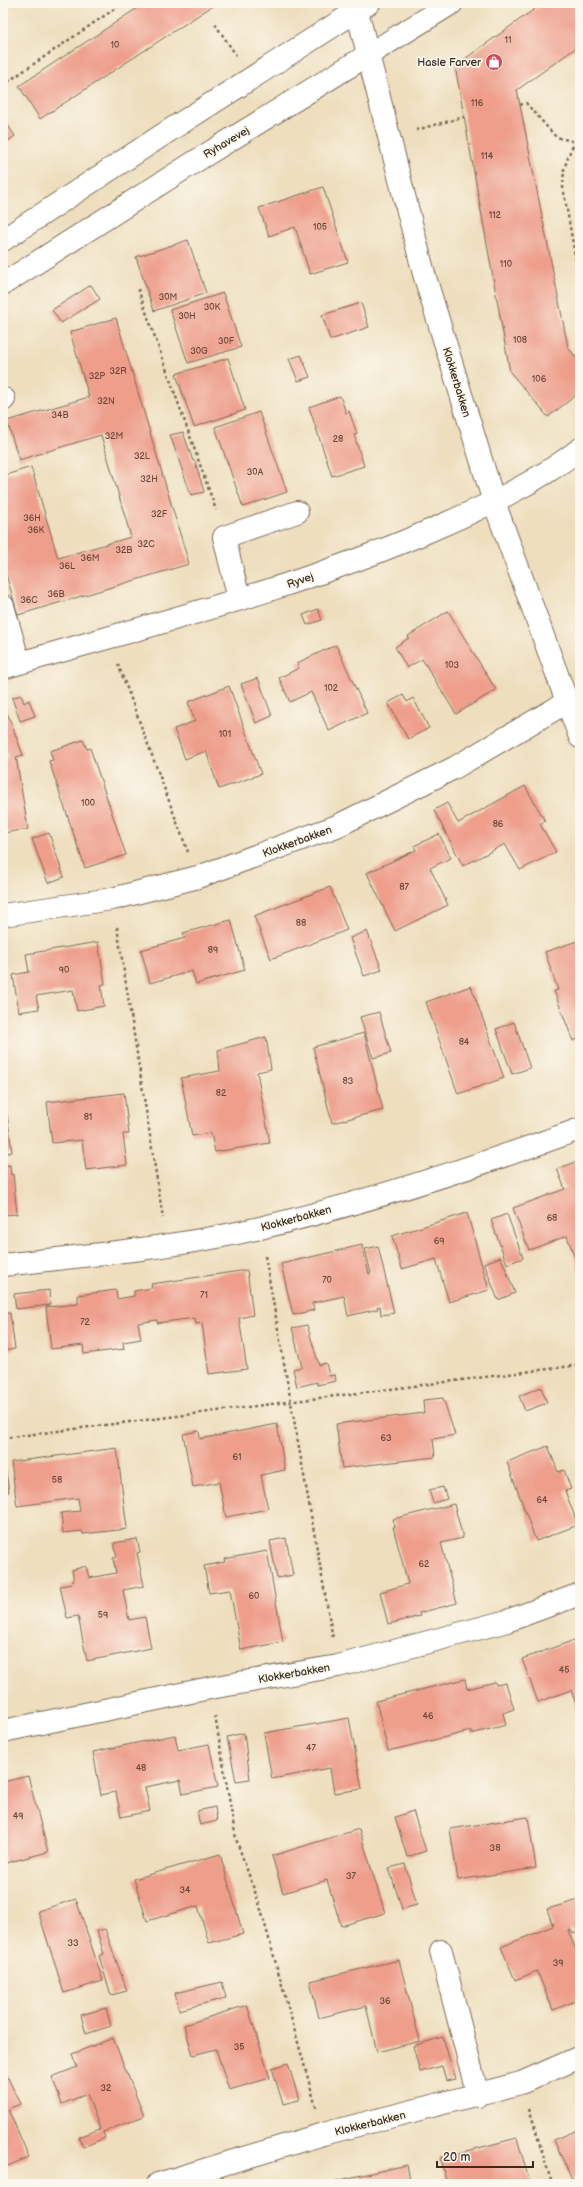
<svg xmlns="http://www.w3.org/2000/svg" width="583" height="2187" viewBox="0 0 583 2187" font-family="'Balsamiq Sans',sans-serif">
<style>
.building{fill:#ee9e8b}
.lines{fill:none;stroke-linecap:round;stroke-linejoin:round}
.minor-casing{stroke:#7a6956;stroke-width:24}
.path{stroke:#7a6956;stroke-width:2.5;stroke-dasharray:3 3;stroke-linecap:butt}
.minor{stroke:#fff;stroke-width:22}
.labels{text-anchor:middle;stroke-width:3.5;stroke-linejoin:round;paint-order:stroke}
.number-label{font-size:9px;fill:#684739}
.poi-label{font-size:11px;fill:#3b2a1e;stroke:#fbf7ec;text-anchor:end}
.street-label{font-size:11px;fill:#3b2a1e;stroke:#fbf7ec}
</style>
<rect width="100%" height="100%" fill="#fbf7ec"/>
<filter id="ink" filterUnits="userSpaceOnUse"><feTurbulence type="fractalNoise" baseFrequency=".025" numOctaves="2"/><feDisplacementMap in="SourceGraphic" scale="8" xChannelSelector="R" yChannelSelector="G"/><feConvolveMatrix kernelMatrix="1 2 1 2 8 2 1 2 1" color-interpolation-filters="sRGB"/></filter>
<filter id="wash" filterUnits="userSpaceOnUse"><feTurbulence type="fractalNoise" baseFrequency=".012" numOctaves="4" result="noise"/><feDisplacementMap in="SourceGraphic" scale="16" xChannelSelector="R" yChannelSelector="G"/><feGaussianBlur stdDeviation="0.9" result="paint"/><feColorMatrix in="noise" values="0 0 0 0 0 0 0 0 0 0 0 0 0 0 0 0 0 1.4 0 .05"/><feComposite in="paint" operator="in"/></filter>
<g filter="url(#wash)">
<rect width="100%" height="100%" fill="#eedebe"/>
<g id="blocks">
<path class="building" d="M145,3H217L40,119L19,86Z
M543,3H580V45L517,90L568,347L580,363V392L548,417L510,372L455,66Z
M3,118L15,136L3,145Z
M323,187L348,262L310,274L295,227L269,236L259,208Z
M188,240L206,293L154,311L136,257Z
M91,285L100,299L61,323L52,310Z
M223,293L241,347L188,363L170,310Z
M361,303L369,327L330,340L322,315Z
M116,318L189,564L18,615L3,564V476L31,467L58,558L131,537L101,435L19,460L7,421L89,397L70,332Z
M301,355L310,377L298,381L289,359Z
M228,358L245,410L194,427L176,374Z
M340,396L346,413L349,411L357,434L354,435L364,466L332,476L309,407Z
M259,412L287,492L243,507L215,427Z
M183,432L193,461H195L204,492L191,495L170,435Z
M318,609L322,620L307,625L303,615Z
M448,611L496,690L456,714L422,659L407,668L395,647L409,638L408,636Z
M336,645L367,713L329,731L311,692L290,702L279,678L299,668L297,663Z
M258,678L272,716L256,723L241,684Z
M229,686L261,774L219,789L206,751L185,759L174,729L195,721L188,702Z
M21,695L24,703L29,700L35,716L20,721L12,698Z
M403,695L407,702L413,698L429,728L408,739L388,703Z
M3,702L23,755L16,757L28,829L3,833V759L8,758L5,742L3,743Z
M83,740L87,749L90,748L126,855L85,868L49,761L53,760L50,751Z
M525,786L545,821L540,824L556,852L520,870L505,844L463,866L434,810L447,803L458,823Z
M49,833L64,877L48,883L32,839Z
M439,834L451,858L430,868L448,905L395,931L367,873L416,850L414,846Z
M330,887L347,930L271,959L254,916Z
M231,920L245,970L196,984L192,971L150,983L141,950L185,938L183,933Z
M367,931L382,970L364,976L350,938Z
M580,940V1038L573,1041L554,991L558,990L545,952Z
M98,942L105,984L101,985L104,1006L77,1011L73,990L36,996L39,1009L19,1012L13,975L29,972L26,954Z
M471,986L504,1078L458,1094L426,1002Z
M379,1012L391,1053L373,1058L360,1017Z
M514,1022L530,1068L512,1074L496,1029Z
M364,1033L383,1110L332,1123L313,1047Z
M266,1037L271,1069L257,1072L270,1143L215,1152L211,1133L192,1136L181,1078L220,1071L218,1050Z
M124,1093L129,1134H123L127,1165L86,1170L82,1140L52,1143L47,1102Z
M3,1106H6L12,1152L3,1154Z
M576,1162L580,1173V1184L577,1185L580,1193V1272L567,1236L529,1250L513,1208L565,1189L557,1169Z
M10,1165L11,1175L13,1174L17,1214L3,1215V1166Z
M467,1213L489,1290L449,1302L436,1259L402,1269L392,1236Z
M507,1214L523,1258L507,1264L491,1220Z
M362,1245L369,1274L371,1273L365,1249L378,1246L394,1313L381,1315L380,1306L377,1307L378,1309L348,1316L344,1296L312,1303L314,1310L293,1315L281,1264Z
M501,1257L515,1293L498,1300L484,1263Z
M247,1270L253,1315L239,1318L247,1369L209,1374L202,1323L196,1324L195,1318L157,1323V1320L138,1323L141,1339L123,1342L124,1349L84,1354L83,1345L51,1349L46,1307L78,1304V1295L116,1290L117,1299L134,1296V1291L152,1288L151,1284Z
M49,1290L50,1305L16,1309L14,1294Z
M3,1313H10L15,1349L3,1351Z
M307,1325L319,1365L326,1363L329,1376L335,1375L336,1381L317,1385V1382L297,1387L293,1369L302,1367L292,1328Z
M541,1387L547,1403L525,1411L519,1396Z
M443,1398L455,1435L433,1439L435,1457L342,1468L336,1424L424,1413L423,1400Z
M277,1424L285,1470L261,1475L268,1509L226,1517L219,1482L193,1487L183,1434L199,1431L200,1439Z
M548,1446L558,1472L564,1470L571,1489L565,1491L578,1525L536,1541L507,1462Z
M117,1448L127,1529L83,1534L82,1531L63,1533L61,1513L80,1511L78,1498L17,1506L11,1462Z
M3,1453L9,1492L3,1493Z
M443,1487L447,1499L433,1503L429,1490Z
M454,1504L463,1538L441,1543L457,1603L419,1613L420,1616L388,1624L380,1592L408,1584L393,1527H395L393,1519Z
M286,1538L293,1575L277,1578L270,1541Z
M137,1539L140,1552L137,1553L144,1586L123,1590L129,1620L145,1617L151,1648L87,1661L78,1616L67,1618L60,1586L72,1584L71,1582L74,1581L72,1570L86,1566L89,1578L116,1573L113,1558L117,1557L114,1543Z
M267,1551L283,1642L241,1650L230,1590L209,1593L204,1566L225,1562L224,1559Z
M580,1638V1715L571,1690L538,1702L522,1659Z
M465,1679L467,1689L495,1682L496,1685L506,1683L514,1709L503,1713L506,1725L471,1734V1731L388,1751L376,1701Z
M349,1718L362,1789L334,1793L330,1768L272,1779L264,1733Z
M244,1733L250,1779L236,1781L227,1737Z
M175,1735L178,1750L209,1744L218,1787L183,1794L180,1780L145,1787L150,1811L121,1817L116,1792L101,1795L93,1752Z
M28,1776L48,1852L6,1863L3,1852V1782Z
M215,1807L217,1821L200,1825L197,1811Z
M413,1811L426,1851L407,1857L395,1817Z
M528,1817L536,1868L458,1880L450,1829Z
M359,1829L385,1913L341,1926L327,1880L283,1893L272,1856Z
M220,1854L243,1934L209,1943L198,1906L147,1921L134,1879Z
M405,1864L417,1905L402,1909L389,1868Z
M76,1899L103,1981L64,1993L38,1911Z
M579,1900L580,1930L573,1933L571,1929L568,1930L580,1960V1999L553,2010L537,1971L515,1980L501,1947L553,1926L547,1909Z
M105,1929L127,1991L111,1995L99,1956L104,1954L97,1931Z
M399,1960L420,2041L377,2052L366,2006L319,2018L310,1981Z
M222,1982L226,1998L179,2010L175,1993Z
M247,2005L270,2078L229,2090L216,2049L193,2055L184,2025Z
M106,2008L111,2026L86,2034L81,2015Z
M443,2037L455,2079L446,2081L442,2066L420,2072L413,2046Z
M113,2038L144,2116L103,2132L105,2138L83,2147L79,2137L100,2129L87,2094L62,2104L52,2077L77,2067L72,2054Z
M288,2063L299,2100L283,2104L272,2068Z
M3,2067L20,2104L8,2109L29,2157L3,2168Z
M580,2129V2177L572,2180L554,2140Z
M517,2138L530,2183L447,2184L440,2158Z
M407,2165L411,2184H335V2181Z"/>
</g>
</g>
<g filter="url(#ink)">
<use href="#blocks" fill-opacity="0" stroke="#7a6956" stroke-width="1"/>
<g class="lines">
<g class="minor-casing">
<path id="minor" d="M355,3L424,274L494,502L580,737
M3,240L167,132L369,3
M3,284L196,161L452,3
M3,400L4,399
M239,599L224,537L297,512
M3,606L19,663
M3,668C148,625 297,589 436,528C486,506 536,483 580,449
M3,915L112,899L198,877L337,826L454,768L567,702
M3,1265C89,1255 176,1248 260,1228C368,1202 475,1167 580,1129
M3,1731L210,1688L338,1666L507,1621L580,1594
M441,1951L478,2096
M158,2184L323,2134L521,2083L580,2057"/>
</g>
<path class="path" d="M215,24L236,55
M3,85L123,3
M520,105L526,103L556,137L576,142
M416,130L464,117
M580,136L571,149L564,169L563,187L580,284
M138,289L216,510
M118,664L188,852
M117,927L163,1218
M265,1256L333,1639
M3,1438L580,1365
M215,1716L236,1839L259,1903L316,2107
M529,2109L552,2184"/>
<use href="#minor" class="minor"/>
</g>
</g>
<defs>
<g id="shop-disc" transform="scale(0.9)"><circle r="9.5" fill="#d1495b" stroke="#fbf7ec"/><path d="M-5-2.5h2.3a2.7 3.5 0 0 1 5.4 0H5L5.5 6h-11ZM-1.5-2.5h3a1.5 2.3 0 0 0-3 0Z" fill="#fff"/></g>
</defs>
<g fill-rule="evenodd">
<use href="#shop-disc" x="494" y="62"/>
</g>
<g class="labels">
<g class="number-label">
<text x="508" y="43">11</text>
<text x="115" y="48">10</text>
<text x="477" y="106">116</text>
<text x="487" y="159">114</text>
<text x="495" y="218">112</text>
<text x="320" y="230">105</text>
<text x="506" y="267">110</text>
<text x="168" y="300">30M</text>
<text x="212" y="310">30K</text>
<text x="187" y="319">30H</text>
<text x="520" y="343">108</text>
<text x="226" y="344">30F</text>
<text x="199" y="354">30G</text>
<text x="118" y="374">32R</text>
<text x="97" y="379">32P</text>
<text x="539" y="382">106</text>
<text x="106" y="404">32N</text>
<text x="60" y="418">34B</text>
<text x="114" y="439">32M</text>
<text x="338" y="442">28</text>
<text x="142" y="459">32L</text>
<text x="255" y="475">30A</text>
<text x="149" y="482">32H</text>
<text x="159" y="517">32F</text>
<text x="32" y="521">36H</text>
<text x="36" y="533">36K</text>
<text x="146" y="547">32C</text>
<text x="124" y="553">32B</text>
<text x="90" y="561">36M</text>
<text x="67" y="569">36L</text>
<text x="56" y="597">36B</text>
<text x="29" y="603">36C</text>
<text x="452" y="668">103</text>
<text x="331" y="691">102</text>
<text x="225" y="737">101</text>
<text x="88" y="806">100</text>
<text x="498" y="827">86</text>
<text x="404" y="890">87</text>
<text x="301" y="926">88</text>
<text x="213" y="953">89</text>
<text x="64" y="973">90</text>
<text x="464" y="1045">84</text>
<text x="348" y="1084">83</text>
<text x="221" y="1096">82</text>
<text x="88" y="1120">81</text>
<text x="552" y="1221">68</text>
<text x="439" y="1244">69</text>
<text x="327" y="1283">70</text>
<text x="204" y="1298">71</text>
<text x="85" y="1325">72</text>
<text x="386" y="1441">63</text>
<text x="237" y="1460">61</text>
<text x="57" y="1483">58</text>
<text x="542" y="1503">64</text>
<text x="424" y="1567">62</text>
<text x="254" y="1599">60</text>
<text x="103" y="1618">59</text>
<text x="564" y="1673">45</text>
<text x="428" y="1719">46</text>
<text x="311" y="1751">47</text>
<text x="141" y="1771">48</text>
<text x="18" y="1819">49</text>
<text x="495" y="1851">38</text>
<text x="351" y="1879">37</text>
<text x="185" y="1893">34</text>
<text x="73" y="1946">33</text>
<text x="558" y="1966">39</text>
<text x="385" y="2004">36</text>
<text x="239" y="2050">35</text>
<text x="106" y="2091">32</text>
</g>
<g class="poi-label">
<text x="481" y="66">Hasle Farver</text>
</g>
<g class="street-label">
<text transform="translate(226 142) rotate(-31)" y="4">Ryhavevej</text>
<text transform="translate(457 382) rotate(73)" y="4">Klokkerbakken</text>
<text transform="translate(300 580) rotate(-19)" y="4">Ryvej</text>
<text transform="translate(297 841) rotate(-20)" y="4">Klokkerbakken</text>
<text transform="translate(296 1218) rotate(-15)" y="4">Klokkerbakken</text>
<text transform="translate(294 1673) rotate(-10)" y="4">Klokkerbakken</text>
<text transform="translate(370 2123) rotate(-14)" y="4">Klokkerbakken</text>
</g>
</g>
<rect width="583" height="2187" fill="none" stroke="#fbf7ec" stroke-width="16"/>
<path d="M437 2161v6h96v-6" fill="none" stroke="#3b2a1e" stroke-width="2"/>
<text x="443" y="2161" font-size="12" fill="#3b2a1e" stroke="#fbf7ec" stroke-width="3" paint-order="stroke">20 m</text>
</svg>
